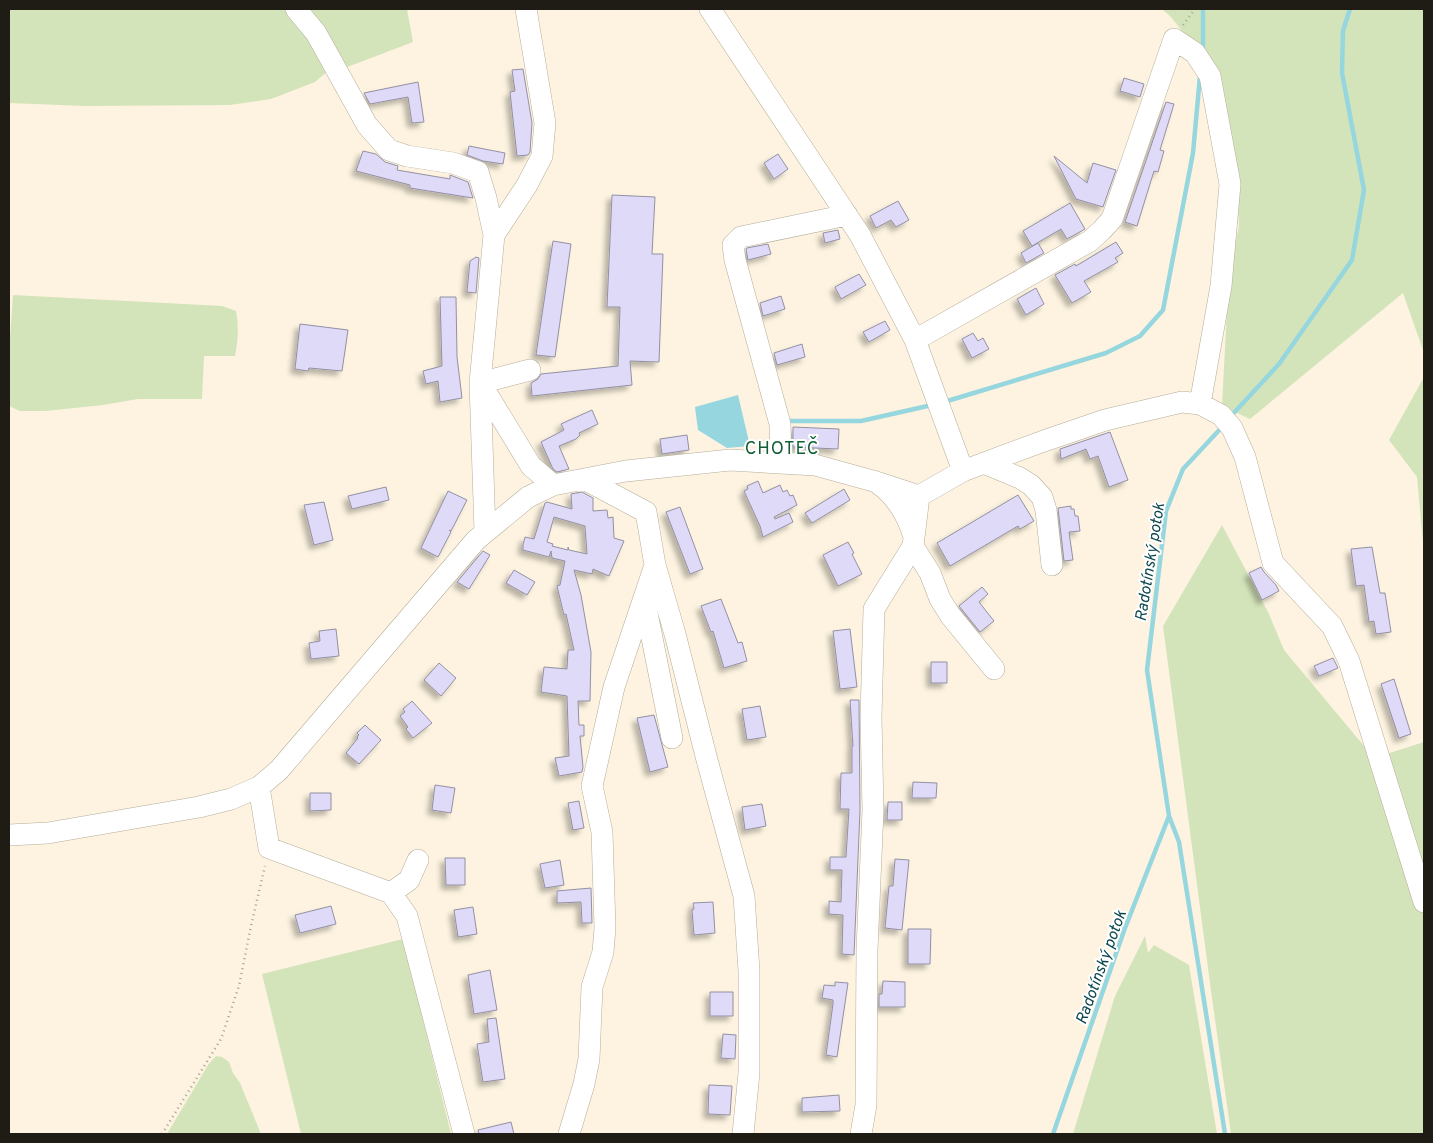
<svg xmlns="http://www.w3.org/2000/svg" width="1433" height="1143" viewBox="0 0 1433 1143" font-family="Overpass,sans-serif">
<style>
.green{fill:#d4e4ba}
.water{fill:#96d6de}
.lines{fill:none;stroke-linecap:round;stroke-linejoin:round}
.stream{stroke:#96d6de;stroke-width:4.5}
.building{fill:#dfdaf7;stroke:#9390a3;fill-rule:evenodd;filter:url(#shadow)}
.minor-casing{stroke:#b5ad9a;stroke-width:22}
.path{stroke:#a8a192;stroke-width:2.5;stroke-dasharray:1 4;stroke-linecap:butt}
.minor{stroke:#fff;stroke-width:21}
.labels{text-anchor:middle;stroke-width:4;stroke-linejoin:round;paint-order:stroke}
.water-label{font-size:16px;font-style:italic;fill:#0d474e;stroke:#fff}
.quarter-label{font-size:18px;letter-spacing:1px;fill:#0f5e35;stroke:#fff}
</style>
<defs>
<filter id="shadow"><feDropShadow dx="-4.5" dy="4.5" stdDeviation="2.5" flood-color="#0004"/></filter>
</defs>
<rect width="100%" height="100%" fill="#fdf3e0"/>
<path class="green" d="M9,9H285L299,22L329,70L315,82L271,99L230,105L85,106L9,103Z
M305,9H407L413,42L342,69Z
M1162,9H1424V353L1403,293L1250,419L1222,406L1229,271L1239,226L1236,176L1218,75L1170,16Z
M13,295L222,306L236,311C239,325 238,341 235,356H204L202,399H138L103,405L46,411H20L9,406V352Z
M1424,377V553L1417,477L1389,440Z
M1222,525L1269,614L1284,650L1374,758L1424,742V1134H1231L1211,991L1163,626Z
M1145,936L1148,953L1154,945L1189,965L1217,1134H1073L1115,996Z
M403,939L451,1134H301L262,974Z
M216,1056L222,1057L229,1062L233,1073L240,1083L261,1134H167L208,1065Z"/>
<path class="water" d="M738,395L750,446L727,448L698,430L695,407Z"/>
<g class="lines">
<path class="stream" d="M1203,51V9
M944,402L1106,353L1140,336L1163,310L1193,153L1200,76
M1231,416L1279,364L1352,260L1364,190L1342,73L1343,31L1350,9
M787,421H861L932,405
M1169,816L1179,842L1225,1134
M1053,1134L1125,928L1169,816L1147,670L1166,511L1183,469L1223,426"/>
</g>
<path class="building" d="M523,69L532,123L530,152L528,155L517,156L510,92L515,91L512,70Z
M1124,78L1144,84L1140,97L1120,91Z
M418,82L424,122L412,123L408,97L370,104L364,93Z
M1166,102L1174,104L1160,150L1164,151L1158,172L1154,171L1137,226L1125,222Z
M469,146L505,153L503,164L483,161L467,155Z
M363,151L376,154L385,162L398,166L397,170L450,179V175L468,182L473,198L410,188V185L356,171Z
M778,154L788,169L774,179L764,163Z
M1054,156L1087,183L1093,163L1116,170L1103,207L1076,199Z
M612,195L655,197L652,254H663L659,362L630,361L632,385L532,396L531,383L538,379L541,374L618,366L620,307H607Z
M898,201L909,220L896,227L891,220L876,228L870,216Z
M1070,203L1085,229L1067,239L1061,229L1032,246L1023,231Z
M838,230L840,239L825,243L823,233Z
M553,241L571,244L555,357L536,355Z
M1116,242L1123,253L1115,258L1118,262L1084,281L1091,292L1072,303L1055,275L1075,264L1076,266Z
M1038,243L1044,253L1026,263L1021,253Z
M768,244L771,254L748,260L746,249L747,248Z
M476,257L479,258L476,293L467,292L470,261Z
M859,274L866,285L841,299L835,287Z
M1036,288L1044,304L1026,315L1017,299Z
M781,296L785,309L763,316L760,303Z
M440,297H456L457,357L462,398L440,402L438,381L426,384L423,371L442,366Z
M885,321L890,330L869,342L863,332Z
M300,324L348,330L342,371L309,368L308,371L295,369Z
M973,333L978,341L983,338L989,349L972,358L962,339Z
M802,344L805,357L777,365L774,353Z
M592,410L598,424L579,433L580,435L576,439L559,446L569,469L557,472L553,469L541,442L564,430L561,424Z
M793,427L839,429L838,449L793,447Z
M1110,432L1128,480L1109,487L1098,456L1090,459L1086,449L1061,459L1060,449Z
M687,435L689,450L662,454L660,439Z
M758,481L763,493L780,485L783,492L787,490L790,496L793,495L797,505L774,517L775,519L789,513L793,522L763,537L760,526L744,491L748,489L747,486Z
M386,487L389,500L352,509L348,496Z
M844,489L850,500L812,523L805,513Z
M448,491L467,500L451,531L449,530L451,532L438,557L421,548Z
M582,492L593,498V511L607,510L608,518L613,517L614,538L624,541L609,576L593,569L592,574L574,570L581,595L591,652L590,701H578L579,725H584V736H580L583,767L582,772L559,776L555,758L569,756L567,696L541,692L544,667L567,669L568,650H574L566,614L564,615L557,586L560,585L565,561L552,558L551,551L549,557L523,550V545L525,537L534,539L545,503L547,502L572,509L571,494ZM554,517L585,526L587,554L569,550L568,547V550L552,546L553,544L547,542Z
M1018,495L1034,521L1020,529L1018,526L950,566L937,543Z
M324,502L333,540L314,545L304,505Z
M1071,506V509H1074L1075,516H1078L1080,531L1069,532L1073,560L1064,561L1058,508Z
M680,507L703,569L690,574L666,512Z
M848,542L854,553L852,554L862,574L838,586L823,555Z
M1372,547L1380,593H1385L1391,632L1376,634L1374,621L1369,622L1364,585L1356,586L1351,549Z
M483,551L490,555L469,589L457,582Z
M1261,567L1264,572L1276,585L1279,591L1262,600L1249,573Z
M514,570L535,582L527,595L506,583Z
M982,587L988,594L979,602L994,621L980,632L959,606Z
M721,599L738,643L742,642L747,661L724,668L713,631L711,632L701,606Z
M336,629L339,656L311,659L309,643L320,641L319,631Z
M850,629L857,687L840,689L833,631Z
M1333,658L1338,668L1319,676L1314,666Z
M931,662H947V683H931Z
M439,663L456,678L441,696L424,680Z
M1394,679L1411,734L1399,738L1381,684Z
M850,700H859L860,810L854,955L842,954L843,915L829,914V901L841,902L842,870H830V857H846L849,809H840L841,773H852V746H853Z
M412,701L432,723L413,738L406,729L408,727L400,716L405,712L403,709Z
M760,706L766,737L747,740L742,709Z
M654,715L668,767L650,772L637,718Z
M365,725L381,740L359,764L346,753L358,738L357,737L359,735L357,733Z
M913,782L937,783L936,798H912Z
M435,785L455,788L451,813L432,810Z
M310,793H331V810L310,811Z
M579,801L584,828L573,830L568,803Z
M888,802H902V820H887Z
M762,804L766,826L745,830L742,807Z
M445,858H465V885H446Z
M895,859L909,860L902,930L885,928L889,886H893Z
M560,860L564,885L545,888L540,864Z
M591,888L592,923H582L581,902L557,903V891Z
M713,902L715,933L694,935L692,910L694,909L693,903Z
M331,906L336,924L300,933L295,915Z
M473,907L477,934L458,937L454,910Z
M908,929H931L930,964H908Z
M490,970L497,1010L474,1014L468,975Z
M883,981L905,982V1007H879V994H882Z
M835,982L848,983L837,1057L826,1055L833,1004V1000L822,998L824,985L835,986Z
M710,992H733V1016H710Z
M496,1018L505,1079L483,1082L477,1044L489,1042L487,1019Z
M723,1034L736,1035L735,1059L721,1058Z
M709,1085L732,1086L730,1115L708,1114Z
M839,1095L840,1111L802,1112V1098Z
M511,1122L514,1134H479L478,1130Z"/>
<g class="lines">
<g class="minor-casing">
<path id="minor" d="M296,9L316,33L367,125L389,150L407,156L453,163L478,172L486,198L494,235
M710,9L860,235L915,340L963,471
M915,340L1090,241L1102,230L1112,219L1174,39L1195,53L1210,76L1230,184L1221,286L1200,404
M480,383L530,370
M481,384L531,466L553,485
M781,463L780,424L735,260L733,245L741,237L847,215
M984,463L1020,478L1031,485L1042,497L1046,510L1052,565
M584,479L646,512L655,565L675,634L707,760L744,896L749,971V1073L743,1134
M879,484C897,497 908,517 914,537
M485,532L480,383L494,235L527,185L542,156L545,123L526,9
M913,546L930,573L940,599L950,615L994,669
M644,598L672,738
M259,787L269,848L391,893L407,916L464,1134
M9,835L48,833L199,807L231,799L259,787L279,770L476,540L528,497L553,485L626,471L730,460L815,465L873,481L919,496L963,471L1041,442L1105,420L1182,402L1200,404L1221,415L1232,428L1245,457L1273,563L1332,626L1349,661L1424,902
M391,893L409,880L418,860
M569,1134L584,1084L589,1059L592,987L603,952L605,928L602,832L592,786L614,687L655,565
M861,1134L866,1105L867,950L873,810L871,717L874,609L913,546L919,496"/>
</g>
<path class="path" d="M1183,25L1195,9
M162,1134L221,1039L239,986L251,926L265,866"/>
<use href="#minor" class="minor"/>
</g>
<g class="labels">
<g class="water-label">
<text transform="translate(1149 562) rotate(-81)" y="6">Radotínský potok</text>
<text transform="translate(1100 967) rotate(-70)" y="6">Radotínský potok</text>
</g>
<g class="quarter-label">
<text x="782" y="454">CHOTEČ</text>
</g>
</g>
<rect width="1433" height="1143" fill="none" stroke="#1f1c15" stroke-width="20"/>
</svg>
